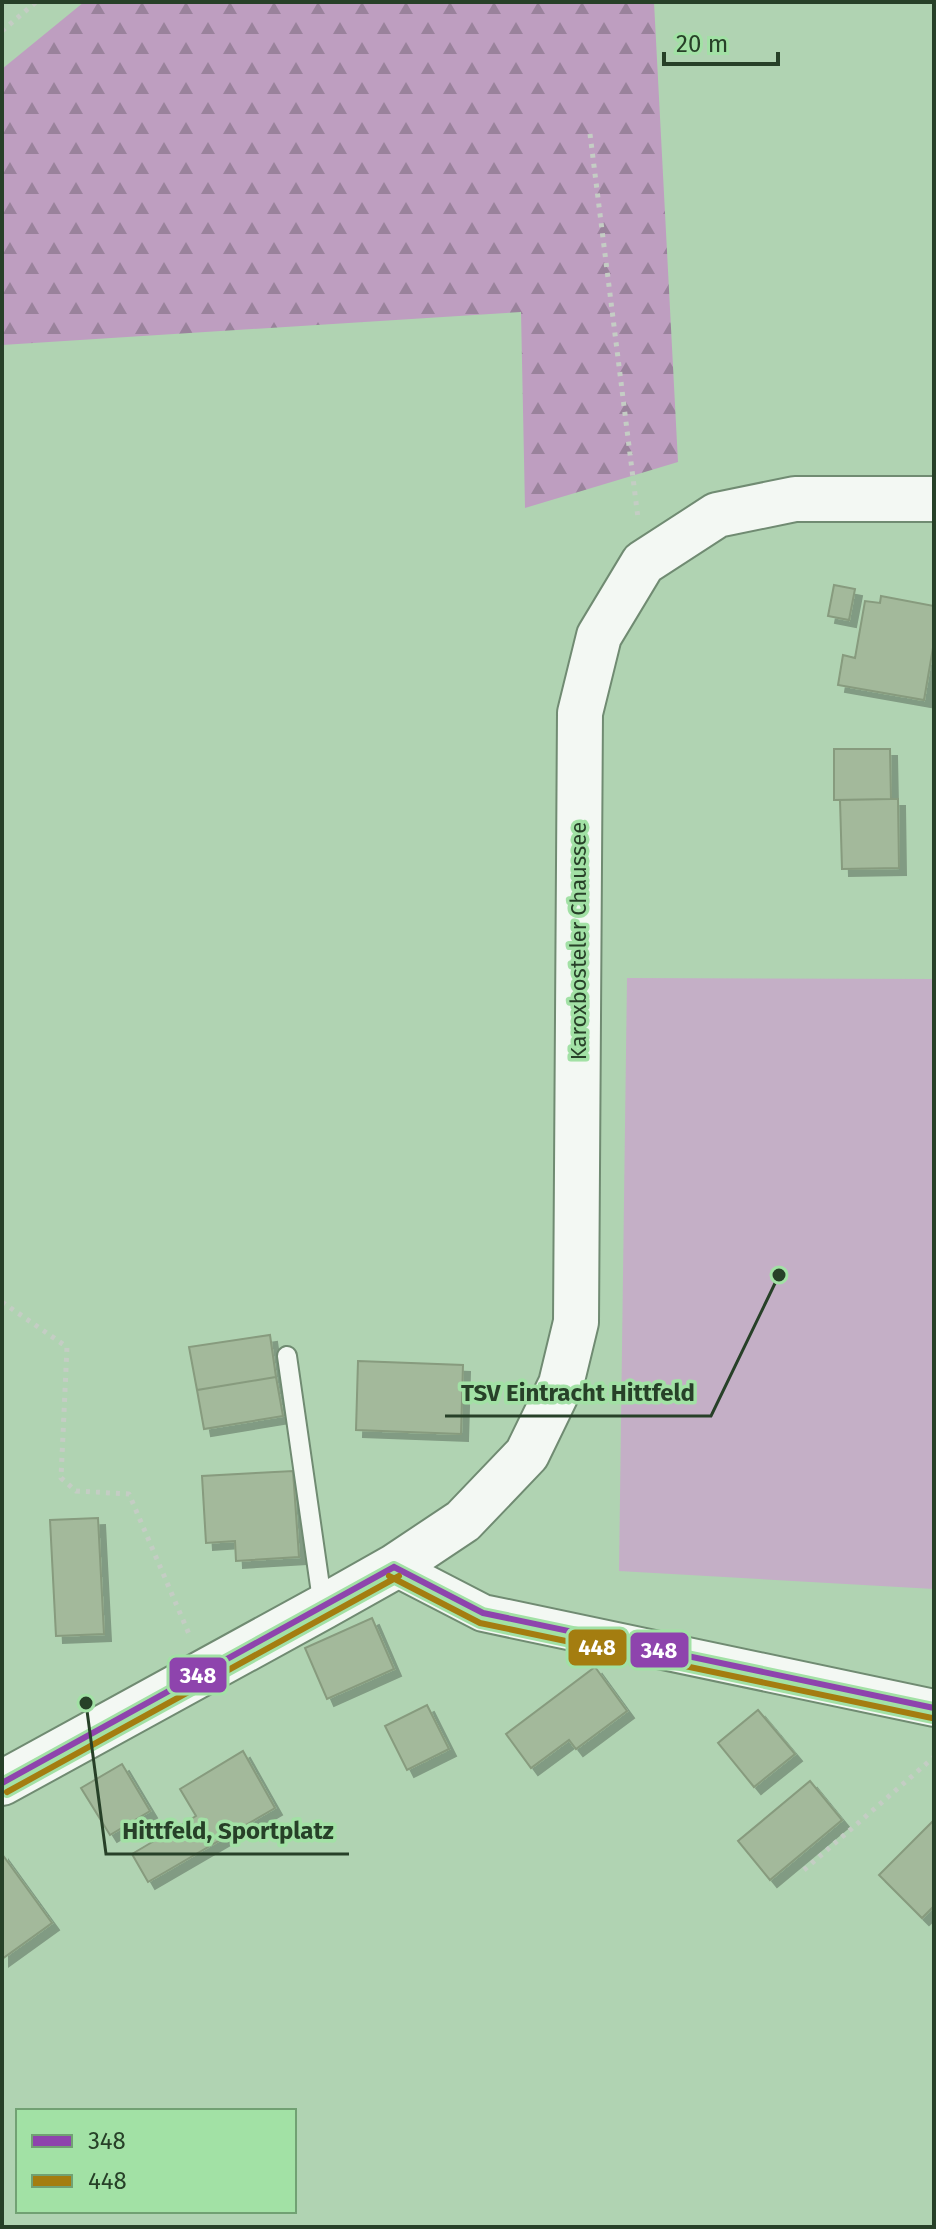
<svg xmlns="http://www.w3.org/2000/svg" width="936" height="2229" viewBox="0 0 936 2229" font-family="'Fira Sans',sans-serif">
<style>
.forest{fill:url(#forest-firs)}
.garden{fill:#c4afc6}
.building{fill:#a3b99b;stroke:#879b7e;stroke-width:2;filter:url(#shadow)}
.lines{fill:none;stroke-linecap:round;stroke-linejoin:round}
.service-casing{stroke:#708b72;stroke-width:22}
.minor-casing{stroke:#708b72;stroke-width:40}
.tertiary-casing{stroke:#708b72;stroke-width:48}
.path{stroke:#c4cdc4;stroke-width:5;stroke-dasharray:4 6;stroke-linecap:butt}
.service{stroke:#f3f8f3;stroke-width:18}
.minor{stroke:#f3f8f3;stroke-width:36}
.tertiary{stroke:#f3f8f3;stroke-width:44}
.bus-1-casing{stroke:#a2e1a5;stroke-width:12}
.bus-2-casing{stroke:#a2e1a5;stroke-width:12}
.bus-1{stroke:#8e44ad;stroke-width:6}
.bus-2{stroke:#a47d10;stroke-width:6}
.labels{text-anchor:middle;stroke-width:7;stroke-linejoin:round;paint-order:stroke}
.street-label{font-size:22px;fill:#274028;stroke:#a2e1a5}
.leader{fill:none;stroke:#274028;stroke-width:3}
.callout-dot{fill:#274028;stroke:#a2e1a5;stroke-width:3}
.callout-label{font-size:24px;text-anchor:middle;font-weight:bold;fill:#274028;stroke:#a2e1a5;stroke-width:7;stroke-linejoin:round;paint-order:stroke}
.line-badge{stroke:#a2e1a5;stroke-width:3}
.badge-label{font-size:22px;text-anchor:middle;font-weight:bold;fill:#fff}
</style>
<defs>
<pattern id="forest-firs" width="22" height="20" patternUnits="userSpaceOnUse" patternTransform="scale(2)"><rect width="22" height="20" fill="#be9ec0"/><path d="M5 1l3.5 6h-7zM16 11l3.5 6h-7z" fill="#9a829c"/></pattern>
<filter id="shadow"><feDropShadow dx="7" dy="7" stdDeviation="0" flood-color="#0004"/></filter>
</defs>
<rect width="100%" height="100%" fill="#b0d3b2"/>
<path class="forest" d="M84,2H654L678,462L525,508L521,312L2,345V69Z"/>
<path class="garden" d="M627,978L934,979V1589L619,1571Z"/>
<path class="building" d="M834,585L855,589L849,620L828,616Z
M881,596L934,606V642L924,700L838,685L843,655L855,658L865,601L880,603Z
M834,749H890L891,799L834,800Z
M891,799H898L899,868L842,869L840,800Z
M270,1335L276,1377L197,1390L189,1347Z
M358,1361L463,1365L461,1434L356,1430Z
M276,1377L283,1416L204,1429L197,1390Z
M293,1471L299,1557L236,1561L235,1541L206,1543L202,1476Z
M98,1518L104,1634L56,1636L50,1520Z
M372,1618L394,1669L327,1699L305,1648Z
M595,1667L627,1711L576,1749L569,1740L531,1768L506,1734Z
M427,1705L449,1749L407,1770L385,1726Z
M758,1710L795,1754L754,1787L718,1743Z
M243,1751L275,1808L148,1882L132,1854L196,1816L180,1789Z
M122,1764L150,1811L110,1835L81,1788Z
M810,1781L842,1820L770,1880L738,1841Z
M934,1820V1906L922,1918L879,1875Z
M2,1854L52,1923L2,1959Z"/>
<g class="lines">
<g class="service-casing">
<path id="service" d="M287,1356L323,1607"/>
</g>
<g class="minor-casing">
<path id="minor" d="M394,1567L483,1613L934,1708"/>
</g>
<g class="tertiary-casing">
<path id="tertiary" d="M2,1783L323,1607L394,1567L463,1521L527,1454L561,1384L576,1322L580,713L599,636L643,563L717,515L795,499H934"/>
</g>
<path class="path" d="M2,31L36,2
M590,134L638,518
M2,1302L67,1347L61,1478L76,1491L129,1494L189,1634
M804,1870L934,1757"/>
<use href="#service" class="service"/>
<use href="#minor" class="minor"/>
<use href="#tertiary" class="tertiary"/>
<g class="bus-1-casing">
<path id="bus-1" d="M394,1567L483,1613L934,1708
M2,1783L394,1567"/>
</g>
<g class="bus-2-casing">
<path id="bus-2" d="M389,1576L480,1623L932,1718
M7,1792L399,1576"/>
</g>
<use href="#bus-1" class="bus-1"/>
<use href="#bus-2" class="bus-2"/>
</g>
<g class="labels">
<g class="street-label">
<text transform="translate(578 941) rotate(-90)" y="8">Karoxbosteler Chaussee</text>
</g>
</g>
<path class="leader" d="M779 1275L711 1416H445M86 1703L106 1854H349"/>
<g class="callout-dot">
<circle cx="779" cy="1275" r="8"/>
<circle cx="86" cy="1703" r="8"/>
</g>
<g class="callout-label">
<text x="578" y="1401">TSV Eintracht Hittfeld</text>
<text x="228" y="1839">Hittfeld, Sportplatz</text>
</g>
<g class="line-badge">
<rect x="567" y="1628" width="61" height="39" rx="8" fill="#a47d10"/>
<rect x="629" y="1631" width="61" height="38" rx="8" fill="#8e44ad"/>
<rect x="168" y="1656" width="60" height="38" rx="8" fill="#8e44ad"/>
</g>
<g class="badge-label">
<text x="597" y="1655">448</text>
<text x="659" y="1658">348</text>
<text x="198" y="1683">348</text>
</g>
<rect width="936" height="2229" fill="none" stroke="#274028" stroke-width="8"/>
<rect x="16" y="2109" width="280" height="104" fill="#a2e1a5" stroke="#71a173" stroke-width="2"/>
<rect x="32" y="2135" width="40" height="12" fill="#8e44ad" stroke="#71a173" stroke-width="2"/>
<text x="88" y="2149" font-size="24" fill="#274028">348</text>
<rect x="32" y="2175" width="40" height="12" fill="#a47d10" stroke="#71a173" stroke-width="2"/>
<text x="88" y="2189" font-size="24" fill="#274028">448</text>
<path d="M664 52v12h114v-12" fill="none" stroke="#274028" stroke-width="4"/>
<text x="676" y="52" font-size="24" fill="#274028" stroke="#a2e1a5" stroke-width="6" paint-order="stroke">20 m</text>
</svg>
